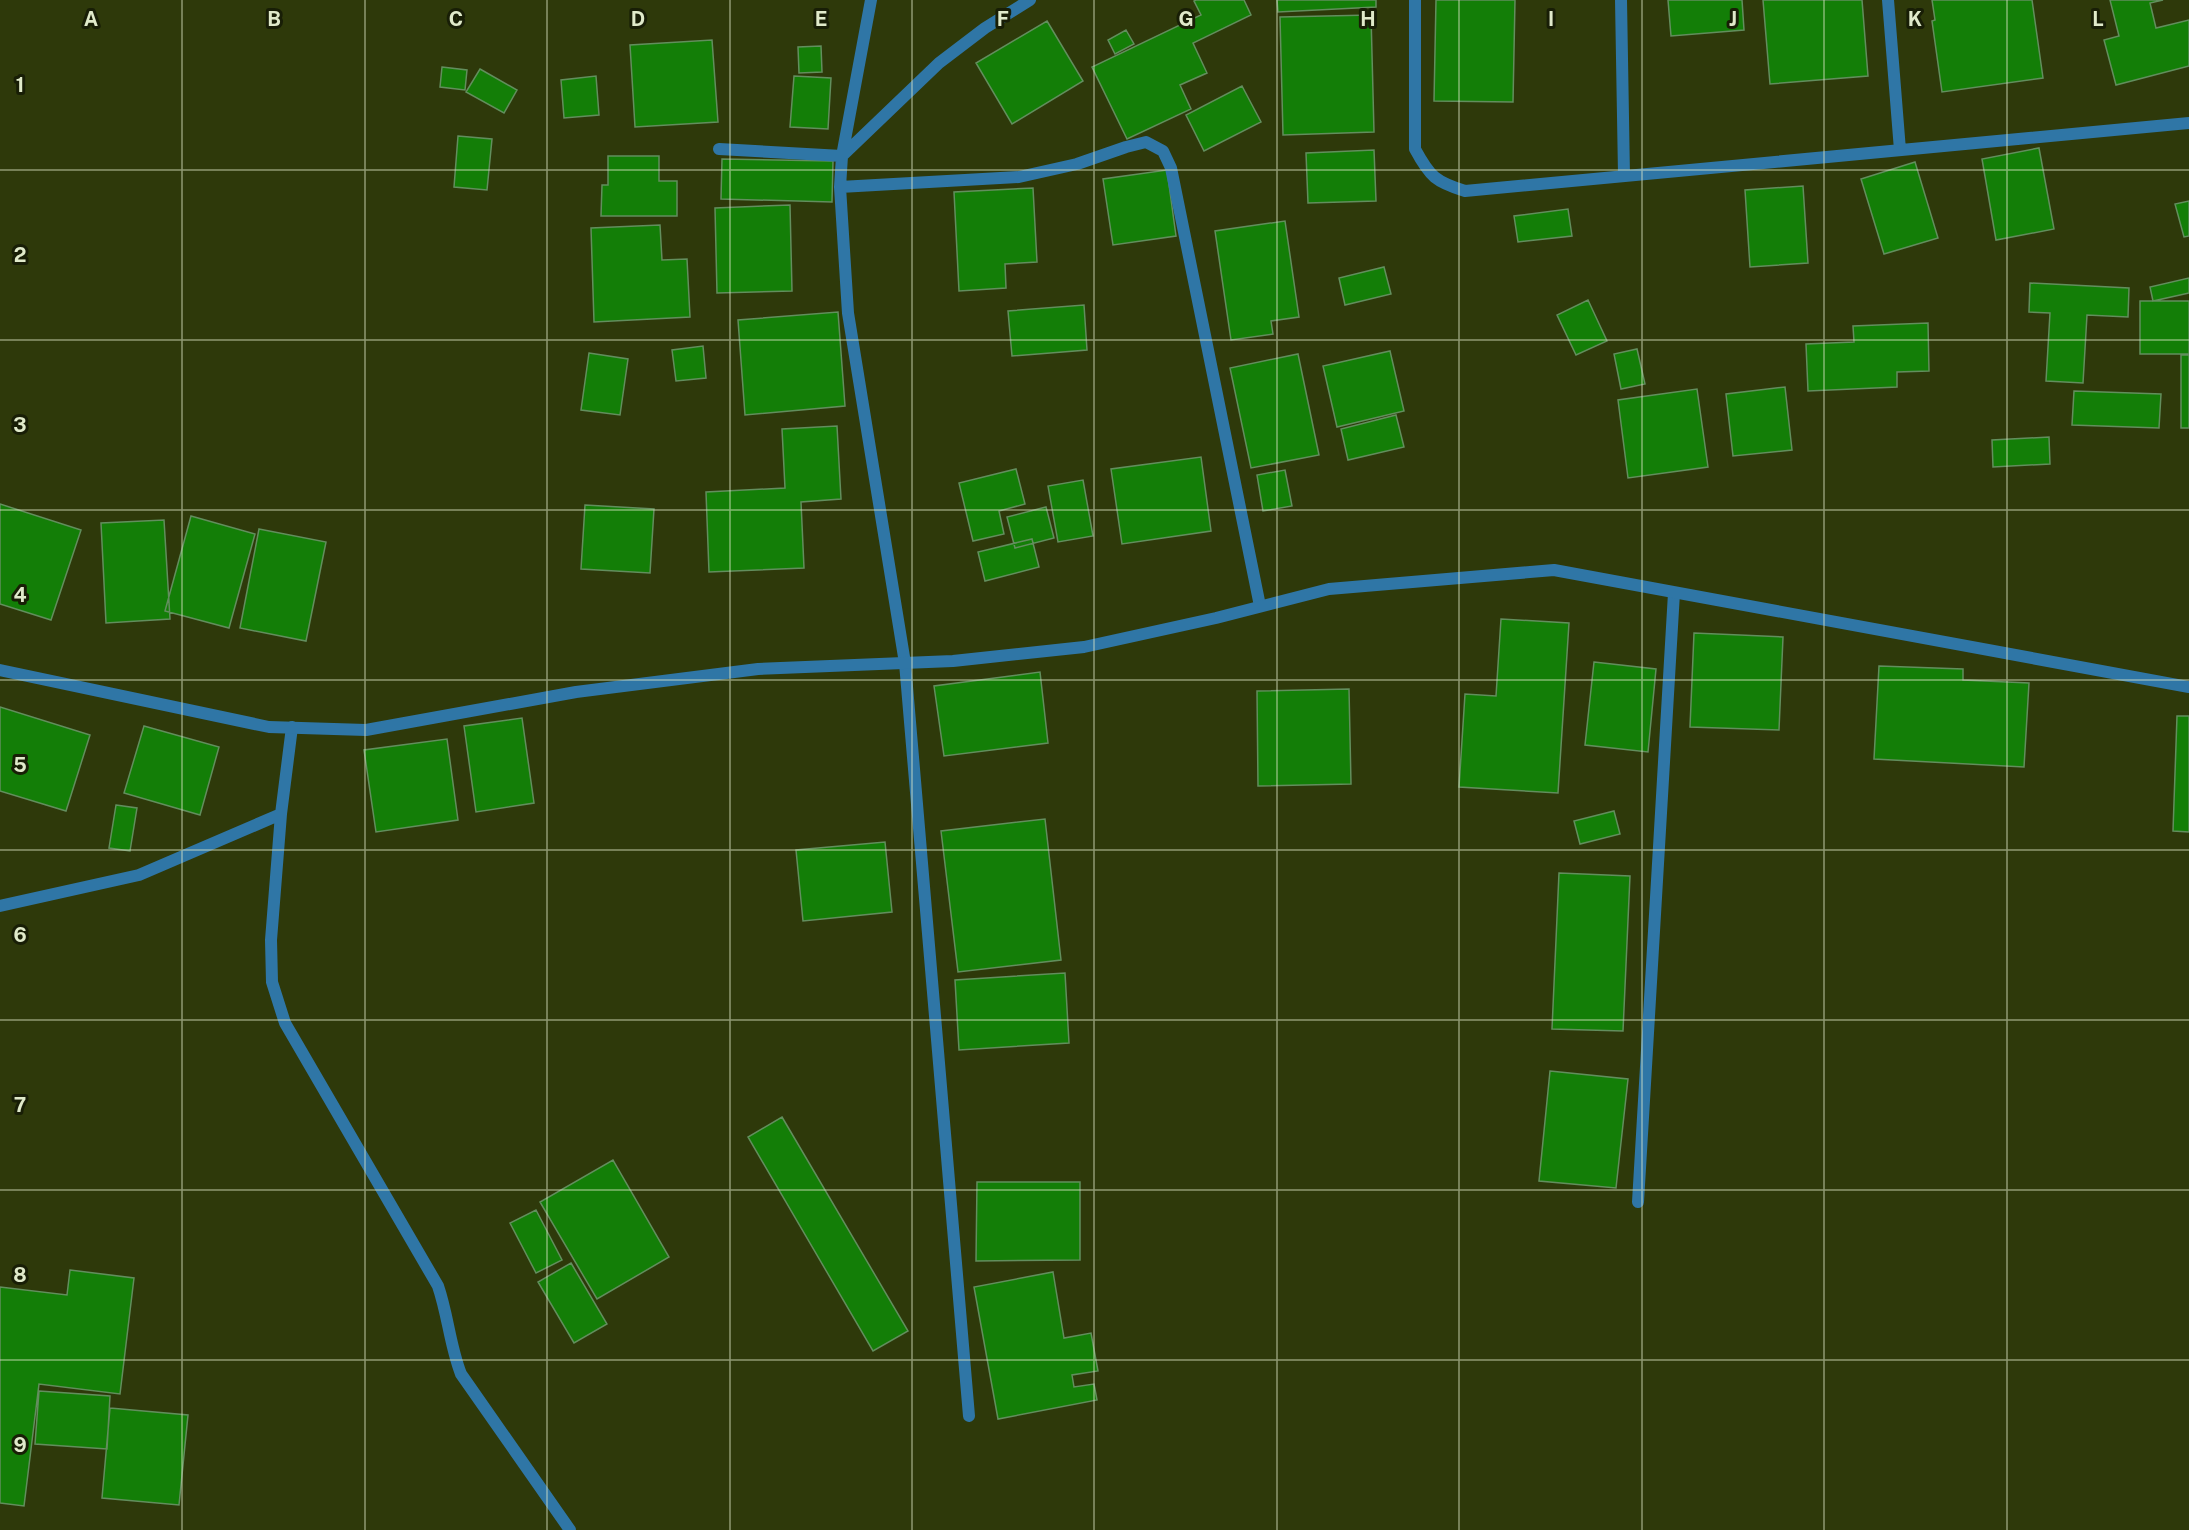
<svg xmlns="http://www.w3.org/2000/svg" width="2189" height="1530" viewBox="0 0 2189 1530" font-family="'Public Sans',sans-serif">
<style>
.building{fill:#137e07;stroke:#628e5d;stroke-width:1.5}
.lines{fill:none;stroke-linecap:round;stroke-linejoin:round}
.minor{stroke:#2f76a6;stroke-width:12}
.tertiary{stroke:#2f76a6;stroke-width:12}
.grid{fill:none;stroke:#e0eaca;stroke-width:1.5;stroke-opacity:0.55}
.grid-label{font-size:20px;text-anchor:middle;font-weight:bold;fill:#e0eaca;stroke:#181e06;stroke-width:6;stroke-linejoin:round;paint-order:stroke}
</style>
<rect width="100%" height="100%" fill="#2e390a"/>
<path class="building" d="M1196,0H1244L1251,15L1193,43L1207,73L1180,85L1191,109L1127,139L1092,67L1201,15L1194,1Z
M1277,0H1376V7L1278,12Z
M1436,0H1515L1513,102L1434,101Z
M1668,0H1742L1744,30L1671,36Z
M1763,0H1862L1868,76L1770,84Z
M1932,0H2032L2043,78L1942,92L1932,21L1935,20Z
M2110,0H2163L2150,3L2156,28L2189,20V66L2116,85L2104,40L2119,36Z
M1371,15L1374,132L1283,135L1280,17Z
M1047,21L1083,81L1012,124L976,63Z
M1126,30L1134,44L1115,54L1108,40Z
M712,40L718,122L635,127L630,45Z
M821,46L822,72L799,73L798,47Z
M442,67L467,70L465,90L440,87Z
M480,69L517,90L504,113L466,92Z
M596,76L599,115L564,118L561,80Z
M794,76L831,78L828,129L790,127Z
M1242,86L1261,122L1204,151L1186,115Z
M458,136L492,139L487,190L454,187Z
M2039,148L2054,229L1996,240L1982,159Z
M1374,150L1376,201L1308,203L1306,153Z
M608,156H659V181H677V216H601L602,185H608Z
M722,159L833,161L832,202L721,199Z
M1915,162L1938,238L1884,254L1861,179Z
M1167,170L1176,236L1113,245L1103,179Z
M1803,186L1808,263L1750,267L1745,190Z
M1033,188L1037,262L1005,264L1006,288L959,291L954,192Z
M2189,201V236L2184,237L2175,204Z
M790,205L792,291L717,293L715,208Z
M1568,209L1572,236L1518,242L1514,216Z
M1285,221L1299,317L1271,321L1273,334L1231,340L1215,231Z
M660,225L662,260L687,259L690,317L594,322L591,228Z
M1384,267L1391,294L1345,305L1339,278Z
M2189,278V293L2153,301L2150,287Z
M2030,283L2129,288L2128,317L2087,315L2083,383L2046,381L2050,313L2029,312Z
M1588,300L1607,341L1576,355L1557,315Z
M2140,301H2189V354H2140Z
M1084,305L1087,350L1012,356L1008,311Z
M838,312L845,406L745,415L738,320Z
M1928,323L1929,371L1897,372V387L1808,391L1806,344L1854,342L1853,326Z
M703,346L706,378L676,381L672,350Z
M1637,349L1645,384L1621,389L1614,354Z
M1390,351L1404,411L1337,427L1323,366Z
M589,353L628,359L620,415L581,410Z
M1298,354L1319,455L1251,468L1230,368Z
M2181,355H2189V428H2181Z
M1785,387L1792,450L1733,456L1726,394Z
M1697,389L1708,467L1628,478L1618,400Z
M2074,391L2161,394L2159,428L2072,425Z
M1396,415L1404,447L1348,460L1341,429Z
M837,426L841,499L801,502L804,568L709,572L706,492L785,488L782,429Z
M2049,437L2050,464L1993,467L1992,440Z
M1201,457L1211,531L1122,544L1111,469Z
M1016,469L1025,504L999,511L1004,534L973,541L959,483Z
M1285,470L1292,506L1263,511L1257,475Z
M1083,480L1093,536L1058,542L1048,486Z
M0,504L81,530L51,620L0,604Z
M585,505L654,509L650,573L581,569Z
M1046,507L1054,538L1015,548L1007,517Z
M191,516L255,534L229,628L165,611Z
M164,520L170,619L106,623L101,523Z
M259,529L326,542L306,641L240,628Z
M1032,539L1039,567L985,581L978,552Z
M1501,619L1569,623L1558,793L1459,787L1465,694L1496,696Z
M1694,633L1783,637L1779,730L1690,727Z
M1594,662L1656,669L1648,752L1585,745Z
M1879,666L1963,669V680L2029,683L2024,767L1874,759Z
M1040,672L1048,743L944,756L934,686Z
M1349,689L1351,784L1258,786L1257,691Z
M0,707L90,735L66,811L0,791Z
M2177,716H2189V832L2173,831Z
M522,718L534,803L476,812L464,726Z
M144,726L219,747L200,815L124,793Z
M447,739L458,820L376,832L364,750Z
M116,805L137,808L130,851L109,848Z
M1614,811L1620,834L1580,844L1574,821Z
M1045,819L1061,960L958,972L941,831Z
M885,842L892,912L803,921L796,850Z
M1559,873L1630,876L1623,1031L1552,1029Z
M1065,973L1069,1043L959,1050L955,980Z
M1550,1071L1628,1079L1616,1188L1539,1181Z
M782,1117L908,1331L873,1351L748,1137Z
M613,1160L669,1257L597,1299L540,1202Z
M977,1182H1080V1260L976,1261Z
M536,1210L562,1260L536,1273L510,1223Z
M571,1263L607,1324L574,1343L538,1282Z
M70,1270L134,1278L120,1394L39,1384L24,1506L0,1503V1287L67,1295Z
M1053,1272L1064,1338L1091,1333L1098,1371L1072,1375L1074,1387L1094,1384L1097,1400L998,1419L974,1287Z
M39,1391L110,1396L107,1449L35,1444Z
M110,1408L188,1415L179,1505L102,1498Z"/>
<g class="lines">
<path class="minor" d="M871,0L842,156L840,187L848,313L905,663L969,1416
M1415,0V149C1430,177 1436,182 1465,191L2189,123
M1621,0L1624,175
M1888,0L1900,150
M719,149L842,156L939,63L985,28L1030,0
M840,187L1019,177L1077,164L1126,147L1146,142L1163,151L1171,168L1260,606
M292,727L281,814L271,940L272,982L285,1023L438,1286C448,1315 450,1346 461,1374L570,1530
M0,906L139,875L281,814
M1638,1202L1674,593"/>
<path class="tertiary" d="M0,670L269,727L366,730L576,692L758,669L953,661L1084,647L1216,618L1329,589L1554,570L2189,687"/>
</g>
<path class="grid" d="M182,0V1530M365,0V1530M547,0V1530M730,0V1530M912,0V1530M1094,0V1530M1277,0V1530M1459,0V1530M1642,0V1530M1824,0V1530M2007,0V1530M0,170H2189M0,340H2189M0,510H2189M0,680H2189M0,850H2189M0,1020H2189M0,1190H2189M0,1360H2189"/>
<g class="grid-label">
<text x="91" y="26">A</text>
<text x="274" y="26">B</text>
<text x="456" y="26">C</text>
<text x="638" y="26">D</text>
<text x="821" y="26">E</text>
<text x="1003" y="26">F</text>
<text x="1186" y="26">G</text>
<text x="1368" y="26">H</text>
<text x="1551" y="26">I</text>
<text x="1733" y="26">J</text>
<text x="1915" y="26">K</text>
<text x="2098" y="26">L</text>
<text x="20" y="92">1</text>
<text x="20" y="262">2</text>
<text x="20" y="432">3</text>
<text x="20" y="602">4</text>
<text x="20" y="772">5</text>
<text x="20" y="942">6</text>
<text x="20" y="1112">7</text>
<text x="20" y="1282">8</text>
<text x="20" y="1452">9</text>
</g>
</svg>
